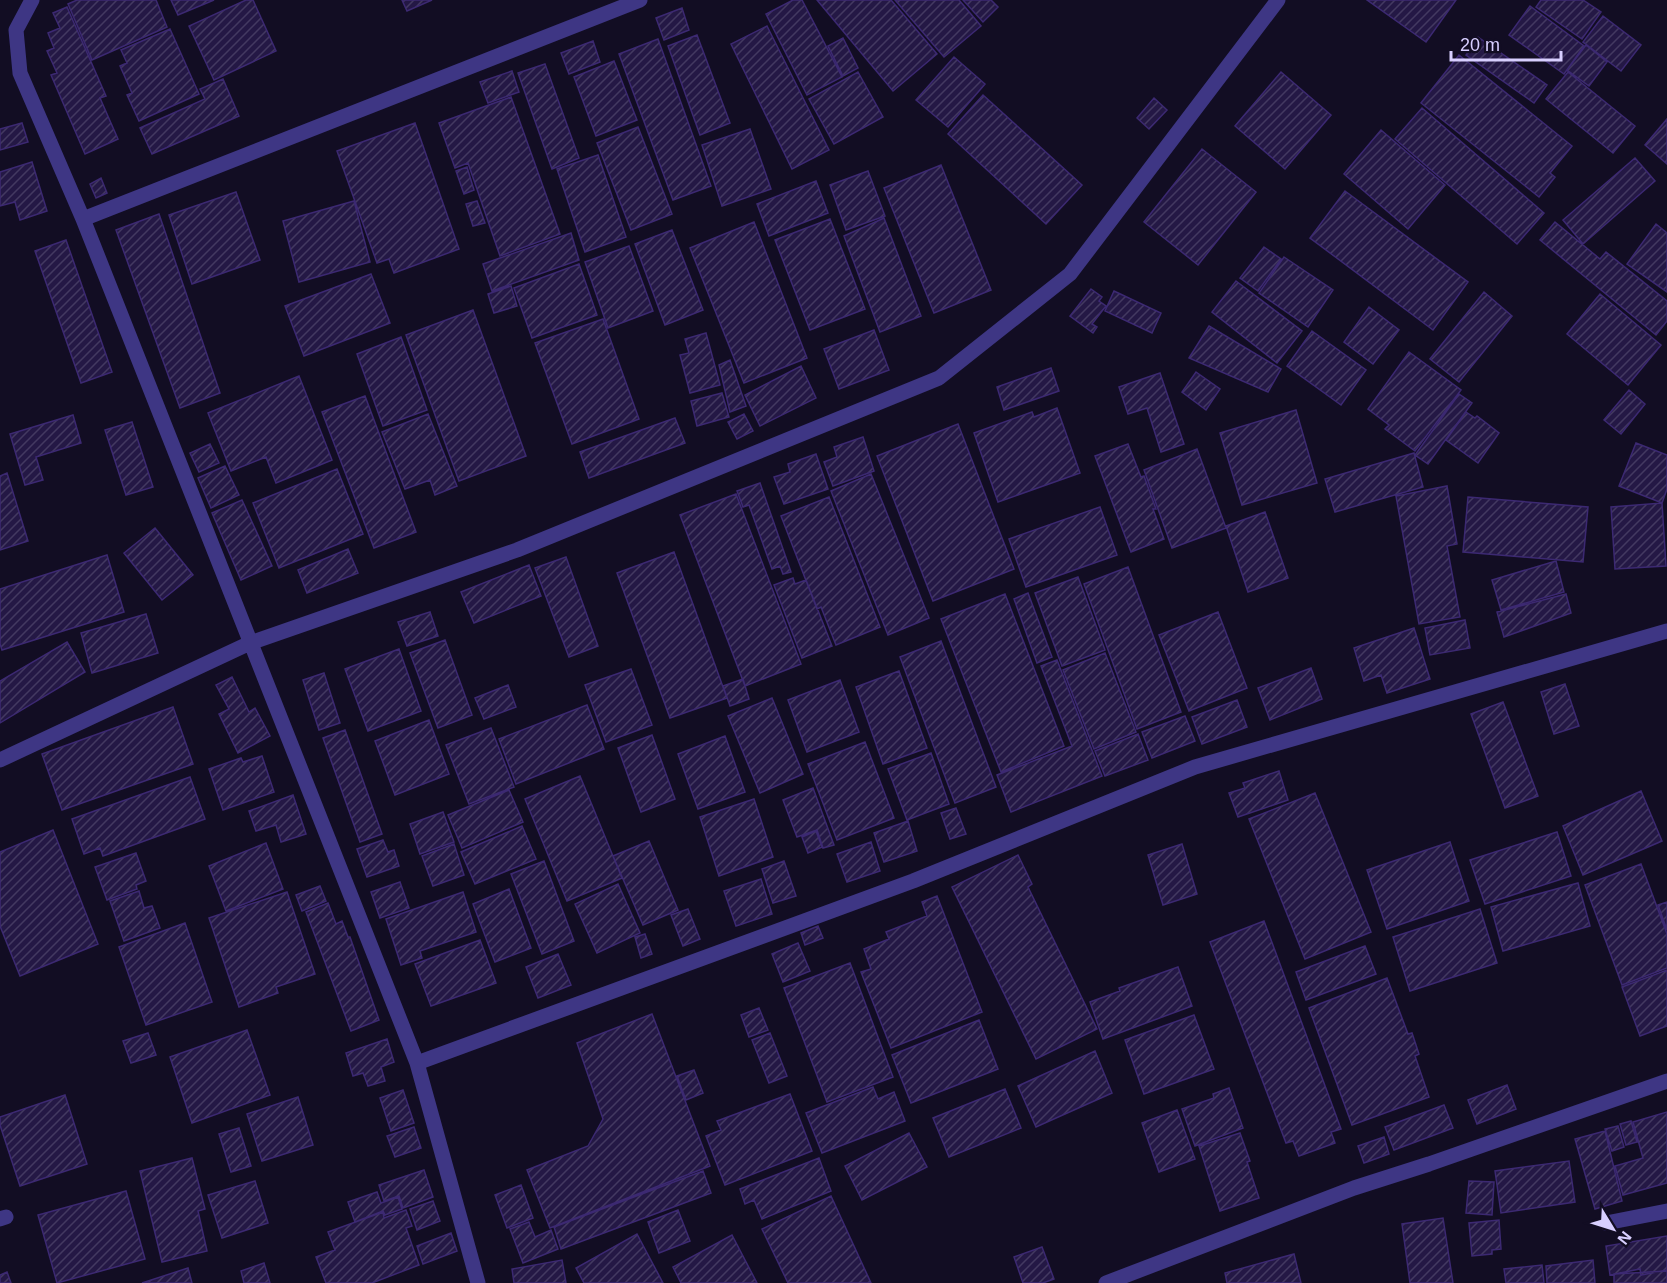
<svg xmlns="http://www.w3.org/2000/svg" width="1667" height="1283" viewBox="0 0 1667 1283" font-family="Helvetica,sans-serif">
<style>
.building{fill:url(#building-hatch);stroke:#3c2972;stroke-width:1.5}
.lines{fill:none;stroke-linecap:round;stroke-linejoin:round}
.minor{stroke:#3e3684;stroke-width:15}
</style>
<defs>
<pattern id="building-hatch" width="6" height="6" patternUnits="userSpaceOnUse" patternTransform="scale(1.5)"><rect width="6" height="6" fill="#241845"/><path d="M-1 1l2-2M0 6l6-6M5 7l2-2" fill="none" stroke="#433961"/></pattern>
</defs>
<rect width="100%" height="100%" fill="#120d23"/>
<path class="building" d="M77,0H156L167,27L92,60L68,4Z
M171,0H214L178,15Z
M246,0H253L276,51L214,80L189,26Z
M402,0H432L407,11Z
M793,0H802L842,77L807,95L766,14Z
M817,0H891L937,54L893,91Z
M895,0H959L981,26L944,57Z
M963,0H991L998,7L983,22Z
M1367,0H1456L1426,42Z
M1541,0H1583L1601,12L1582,39L1536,7Z
M1530,6L1584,46L1564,74L1509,35Z
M67,7L106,96L100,98L118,139L85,154L51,75L57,73L47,51L54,48L48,33L60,28L53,13Z
M682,8L689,30L664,40L656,18Z
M1603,16L1641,45L1621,71L1583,42Z
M767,26L829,150L792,169L731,44Z
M170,29L199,94L139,121L127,95L132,93L120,66L127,63L121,50Z
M697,35L730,123L700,135L668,46Z
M1478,37L1547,85L1534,103L1466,55Z
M843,38L858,68L843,76L828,46Z
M658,39L711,186L673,200L619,54Z
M593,41L600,62L569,74L561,53Z
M1586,45L1607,62L1589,86L1567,70Z
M1459,55L1572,146L1550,173L1555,177L1539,197L1421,103Z
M954,57L985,84L948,127L916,100Z
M614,61L637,120L596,136L574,77Z
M545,64L579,158L552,169L518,73Z
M512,71L519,92L488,103L480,82Z
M858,72L883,117L834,144L809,99Z
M1281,72L1331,115L1285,169L1235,126Z
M1568,72L1635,126L1613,153L1546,99Z
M223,79L239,116L152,154L140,128L205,99L200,89Z
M983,95L1082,185L1046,224L948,134Z
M511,97L560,234L500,256L468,163L455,168L439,123Z
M1154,98L1167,110L1149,129L1137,118Z
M1422,108L1544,213L1517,244L1395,139Z
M1667,119V164L1645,145Z
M22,123L28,142L0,150V129Z
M415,123L459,249L394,273L389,259L377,263L337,151Z
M638,127L672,214L631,230L597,143Z
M750,129L771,189L722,206L702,145Z
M1381,130L1445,185L1408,229L1344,174Z
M1202,149L1256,192L1198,265L1144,222Z
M598,155L626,237L585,252L557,169Z
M1635,158L1655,181L1583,244L1563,220Z
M32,162L47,211L20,220L15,202L0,206V172Z
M941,165L991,290L934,313L884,188Z
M467,167L474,190L464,194L456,171Z
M868,171L885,216L846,230L830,185Z
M101,178L107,193L96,198L90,184Z
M816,181L828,213L769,236L757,204Z
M1345,191L1468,282L1433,330L1310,238Z
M236,192L260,260L192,284L169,215Z
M354,201L370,262L299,282L283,221Z
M477,201L485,223L473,226L466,204Z
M159,214L220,393L180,408L116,230Z
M884,218L921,316L880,332L844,236Z
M830,219L865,309L810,330L775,240Z
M754,222L807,358L744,383L690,248Z
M1555,222L1600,259L1606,252L1667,301V321L1656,335L1540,240Z
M1656,224L1667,233V292L1627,264Z
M672,230L703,310L665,325L635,244Z
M571,233L579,260L492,291L483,264Z
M66,240L112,372L81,383L35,251Z
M629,246L653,311L608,328L585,262Z
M1264,247L1281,259L1258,291L1240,278Z
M1284,257L1333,290L1308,327L1259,293Z
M579,264L597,315L532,338L514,288Z
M371,274L390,323L304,356L285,306Z
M1236,281L1302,331L1277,363L1212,312Z
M511,286L517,306L494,313L488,294Z
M1091,289L1102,297L1099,301L1106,306L1092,324L1097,327L1093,333L1070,316Z
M1114,291L1161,313L1152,333L1105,311Z
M1484,292L1512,316L1459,382L1430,359Z
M1600,294L1661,345L1628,385L1567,334Z
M1369,307L1399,330L1373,364L1344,342Z
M473,310L526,456L459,481L406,335Z
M603,319L639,419L572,444L535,343Z
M1209,326L1281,369L1268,392L1189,358Z
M874,330L889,370L839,389L824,349Z
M1312,331L1366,370L1341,405L1287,366Z
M706,333L720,385L690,393L680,355L689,353L685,339Z
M401,337L427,410L383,426L357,354Z
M1409,352L1461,390L1415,451L1385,429L1389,425L1368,409Z
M730,360L746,406L730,412L719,365Z
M801,366L816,398L760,426L745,395Z
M1051,368L1059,391L1004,410L997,387Z
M1196,372L1220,389L1206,410L1182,392Z
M1160,373L1184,444L1161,452L1147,408L1128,414L1119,387Z
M299,376L332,460L276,483L266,457L231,471L208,413Z
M1629,390L1645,404L1621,434L1604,420Z
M722,393L729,417L697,426L691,401Z
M1459,394L1472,403L1428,464L1415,455Z
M365,396L416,532L374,548L322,412Z
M1057,408L1080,473L998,502L974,433L1032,412L1034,417Z
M1296,410L1317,483L1242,505L1220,433Z
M1466,412L1475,418L1477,416L1499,433L1478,463L1446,440Z
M428,414L457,486L435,495L430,480L405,489L382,432Z
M744,414L753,431L737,439L728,422Z
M73,415L81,443L36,457L43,480L25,485L10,434Z
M675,418L685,443L589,478L580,452Z
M132,422L153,487L126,495L105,430Z
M958,424L1014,569L933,601L877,456Z
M863,437L874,471L833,486L824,462L837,457L834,447Z
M1636,443L1667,455V489L1662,503L1619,486Z
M210,444L219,463L199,472L190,453Z
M1128,444L1141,477L1144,476L1156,509H1153L1164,539L1131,552L1095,456Z
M1197,449L1226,528L1172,548L1144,470Z
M1414,453L1423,487L1335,512L1325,479Z
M816,454L828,489L784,504L774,477L790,472L788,464Z
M225,466L239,495L211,508L198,478Z
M337,469L363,534L279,568L253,503Z
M7,473L28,541L0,550V476Z
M871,474L929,618L888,635L831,491Z
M760,483L791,572L783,574L780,566L772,569L749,505L743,507L737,491Z
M1447,486L1457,544L1447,546L1460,617L1419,624L1396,496Z
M736,494L801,664L745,686L680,515Z
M829,497L880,627L836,645L821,607L817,609L781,516Z
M1468,497L1588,507L1583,562L1463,552Z
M242,500L272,566L241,580L212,513Z
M1662,503L1666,566L1615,569L1611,507Z
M1100,507L1117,555L1026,587L1009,539Z
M1265,512L1288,578L1248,592L1226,526Z
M155,528L193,575L162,600L124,553Z
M348,549L358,573L307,593L298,570Z
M674,552L727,698L670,718L617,573Z
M107,555L124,612L2,650L0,644V589Z
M566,557L598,646L569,657L535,568Z
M1556,561L1564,592L1501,610L1492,580Z
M529,565L541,596L474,623L461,592Z
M1128,567L1181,712L1137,729L1084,584Z
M1078,577L1105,650L1062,666L1035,593Z
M793,578L795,584L806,580L832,646L802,658L774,585Z
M1028,593L1052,657L1037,663L1014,599Z
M1005,594L1064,746L1001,772L941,619Z
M1566,594L1571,613L1504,637L1497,612Z
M430,612L438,636L407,646L398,622Z
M1218,612L1247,688L1189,711L1159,635Z
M146,614L158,653L92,673L81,633Z
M1465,620L1470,648L1430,655L1425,628Z
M1414,628L1430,679L1387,693L1381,675L1364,681L1354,648Z
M445,640L472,715L438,728L410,653Z
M941,641L996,787L955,803L900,657Z
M67,642L85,672L0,723V681Z
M399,649L421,711L368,731L345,669Z
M1105,653L1136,732L1094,749L1063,670Z
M1057,660L1102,776L1011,812L997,775L1072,746L1041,666Z
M1311,668L1322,699L1270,720L1258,688Z
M631,669L652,725L606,742L585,685Z
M899,671L927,748L883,764L856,687Z
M324,673L340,723L319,730L303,680Z
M232,677L249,712L255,708L270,736L238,753L219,714L229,709L216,685Z
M743,679L749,699L730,706L723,686Z
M840,680L859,732L807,752L788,700Z
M1565,684L1579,726L1554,734L1541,692Z
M508,685L516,707L484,719L475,698Z
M772,698L803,774L760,793L728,716Z
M1237,700L1247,727L1202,744L1192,717Z
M1503,702L1538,796L1505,808L1471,714Z
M587,705L604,749L516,784L499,739Z
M173,707L193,764L62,810L42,754Z
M1185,716L1195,741L1152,758L1142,732Z
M429,720L449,774L395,795L375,741Z
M491,728L514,787L469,804L446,745Z
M345,730L382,834L360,842L323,738Z
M1138,734L1148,760L1105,776L1095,751Z
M652,735L675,799L641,812L618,748Z
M725,736L745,792L698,809L678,754Z
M865,742L894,818L837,840L808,764Z
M931,753L949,804L907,820L888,769Z
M262,756L274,792L223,810L209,769L241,758L243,762Z
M1279,771L1288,800L1238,817L1229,793L1245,788L1243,783Z
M580,776L622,878L567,901L525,799Z
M190,777L205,819L103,856L100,848L84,854L72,819Z
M813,788L834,845L823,848L817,830L797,837L783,800Z
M509,790L523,822L462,848L448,815Z
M1641,791L1662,841L1583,875L1563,826Z
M1315,793L1371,932L1305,959L1249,819Z
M293,795L306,834L281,842L276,825L256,831L249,811Z
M754,799L773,857L719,876L700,817Z
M956,808L966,834L950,839L941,813Z
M443,812L454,842L420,854L410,824Z
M908,821L917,851L884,862L874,833Z
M522,826L536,859L475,884L461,852Z
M53,830L98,944L20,976L0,926V852Z
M816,831L822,847L808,853L802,837Z
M1557,832L1571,876L1485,904L1470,860Z
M383,840L388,852L394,850L399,866L367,877L357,849Z
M649,841L678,910L643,925L613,856Z
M871,842L880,871L847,882L837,854Z
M1450,842L1469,901L1387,929L1367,870Z
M266,843L283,889L226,911L209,866Z
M454,844L464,875L433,886L422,856Z
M1182,844L1197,894L1163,905L1148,855Z
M136,853L146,881L136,885L137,889L107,900L95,867Z
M1018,855L1032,884L1028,887L1097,1029L1036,1059L952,887Z
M544,861L574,941L542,954L511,874Z
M784,861L796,896L773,903L762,869Z
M1641,864L1667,934V968L1622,985L1585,885Z
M761,879L772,914L736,926L724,891Z
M400,882L409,908L380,918L371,892Z
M1578,883L1590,926L1503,951L1491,907Z
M618,884L640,933L597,953L575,904Z
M320,886L326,901L302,911L296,895Z
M509,889L531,948L495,962L473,904Z
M139,891L144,908L152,906L160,928L124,941L110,901Z
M287,892L315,974L276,987L278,993L239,1007L209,918Z
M463,892L476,932L420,951L422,958L401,965L386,919Z
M937,896L982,1012L891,1048L861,972L871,969L864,949L889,939L886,932L927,916L922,902Z
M1667,902V930L1658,905Z
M328,903L336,924L342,921L348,937H350L379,1020L351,1031L306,912Z
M688,909L700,939L683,946L671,915Z
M1480,909L1497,963L1410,991L1393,937Z
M1264,921L1341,1129L1331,1132L1335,1143L1299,1156L1293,1141L1286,1143L1210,942Z
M185,923L212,1002L146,1025L119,947Z
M818,926L823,938L805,945L801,933Z
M645,934L652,954L641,958L635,937Z
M480,940L496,983L431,1006L415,964Z
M798,943L810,971L783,982L772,954Z
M1365,946L1376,974L1306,1000L1296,972Z
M558,954L571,985L538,998L526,967Z
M850,963L893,1077L827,1102L784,988Z
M1178,967L1192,1006L1103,1039L1090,1002L1120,991L1119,988Z
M1667,970V1026L1640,1036L1622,987Z
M1387,978L1408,1034L1412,1033L1419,1054L1415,1056L1429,1097L1352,1125L1309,1008Z
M759,1008L768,1030L749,1037L741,1015Z
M652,1014L710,1166L550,1228L527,1170L588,1146L603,1119L577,1043Z
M1194,1015L1214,1069L1144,1094L1125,1040Z
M979,1020L998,1069L911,1103L892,1055Z
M247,1030L270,1095L192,1123L170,1057Z
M148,1033L156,1055L131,1063L123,1041Z
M770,1033L787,1076L769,1083L752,1040Z
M387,1039L394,1062L381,1067L385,1081L368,1086L363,1073L353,1076L346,1053Z
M1095,1051L1112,1093L1036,1127L1018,1086Z
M694,1070L703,1093L686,1100L677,1076Z
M1507,1085L1516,1109L1477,1124L1468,1100Z
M873,1087L878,1099L894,1092L905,1121L822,1153L806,1113Z
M1229,1088L1243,1128L1195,1146L1182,1109L1214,1098L1213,1094Z
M1005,1089L1021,1128L949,1157L933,1118Z
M403,1090L414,1123L391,1131L380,1098Z
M790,1094L812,1151L725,1185L706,1136L721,1130L717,1121Z
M65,1095L87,1164L20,1186L0,1125V1117Z
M298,1097L313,1145L262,1161L247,1114Z
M1444,1105L1453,1128L1394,1150L1385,1127Z
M1177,1110L1195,1159L1159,1172L1142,1123Z
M1667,1112V1183L1623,1195L1615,1166L1643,1158L1633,1122Z
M1631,1121L1637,1142L1626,1145L1620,1124Z
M1618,1126L1624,1147L1612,1151L1605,1129Z
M414,1127L421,1148L395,1157L387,1136Z
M239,1128L251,1166L231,1172L219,1134Z
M1605,1131L1622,1201L1595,1209L1575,1139Z
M909,1133L927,1167L862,1200L845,1166Z
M1240,1133L1250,1161L1247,1162L1259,1198L1220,1211L1199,1146Z
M1384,1137L1389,1154L1364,1163L1358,1146Z
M192,1158L205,1209L198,1211L207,1251L162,1262L140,1171Z
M819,1158L831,1191L762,1219L754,1200L745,1204L740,1189Z
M1569,1161L1575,1202L1501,1213L1495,1171Z
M424,1170L433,1197L403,1208L399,1196L384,1201L379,1185Z
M703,1171L711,1193L561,1249L554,1227Z
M255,1181L268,1223L222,1238L208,1195Z
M1469,1181L1494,1182L1492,1215L1466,1213Z
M521,1185L533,1218L507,1228L495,1195Z
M126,1191L145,1259L57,1283L38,1215Z
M377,1192L381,1203L398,1197L402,1209L385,1215L383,1211L355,1222L348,1202Z
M831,1196L871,1283H788L762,1229Z
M433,1201L440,1221L417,1230L410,1209Z
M406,1210L412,1226L406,1228L419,1265L372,1283H326L316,1257L335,1250L328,1232L383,1212L384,1218Z
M678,1210L690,1241L659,1253L648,1222Z
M1443,1218L1453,1283H1410L1402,1224Z
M1499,1220L1501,1249L1492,1250V1254L1472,1256L1469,1223Z
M529,1222L535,1237L551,1230L558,1249L523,1263L510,1229Z
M451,1233L457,1251L423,1264L417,1246Z
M637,1234L663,1283H584L576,1268Z
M732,1235L757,1283H681L673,1267Z
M1667,1236V1270L1641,1275L1640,1269L1610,1275L1606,1246Z
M1042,1247L1054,1279L1043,1283H1023L1014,1257Z
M1294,1254L1301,1283H1227L1225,1273Z
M562,1260L566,1283H514L512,1269Z
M1593,1260L1595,1283H1547L1546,1266Z
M264,1263L270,1283H244L241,1271Z
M1542,1265L1544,1283H1506L1504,1269Z
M188,1268L192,1283H142Z
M1667,1271V1283H1614V1274Z
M7,1272L11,1283H0V1275Z"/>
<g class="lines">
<path class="minor" d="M32,0L16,30L20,73L83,219L417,1063L478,1283
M83,219L640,0
M0,760L250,643L517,550L939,378L1070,274L1278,0
M417,1063L913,881L1195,767L1667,631
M0,1219L6,1217
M1606,1223L1667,1211
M1106,1283L1354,1188L1429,1164L1667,1081"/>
</g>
<g transform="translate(1613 1229) rotate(128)" stroke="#120d23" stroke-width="4.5" paint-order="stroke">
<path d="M0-4.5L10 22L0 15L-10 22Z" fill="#d8cfff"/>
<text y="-9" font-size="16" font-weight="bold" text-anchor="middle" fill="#d8cfff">N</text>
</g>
<path d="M1451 51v9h110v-9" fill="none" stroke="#d8cfff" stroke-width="3"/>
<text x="1460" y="51" font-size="18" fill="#d8cfff" stroke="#120d23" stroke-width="4.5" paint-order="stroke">20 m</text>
</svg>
